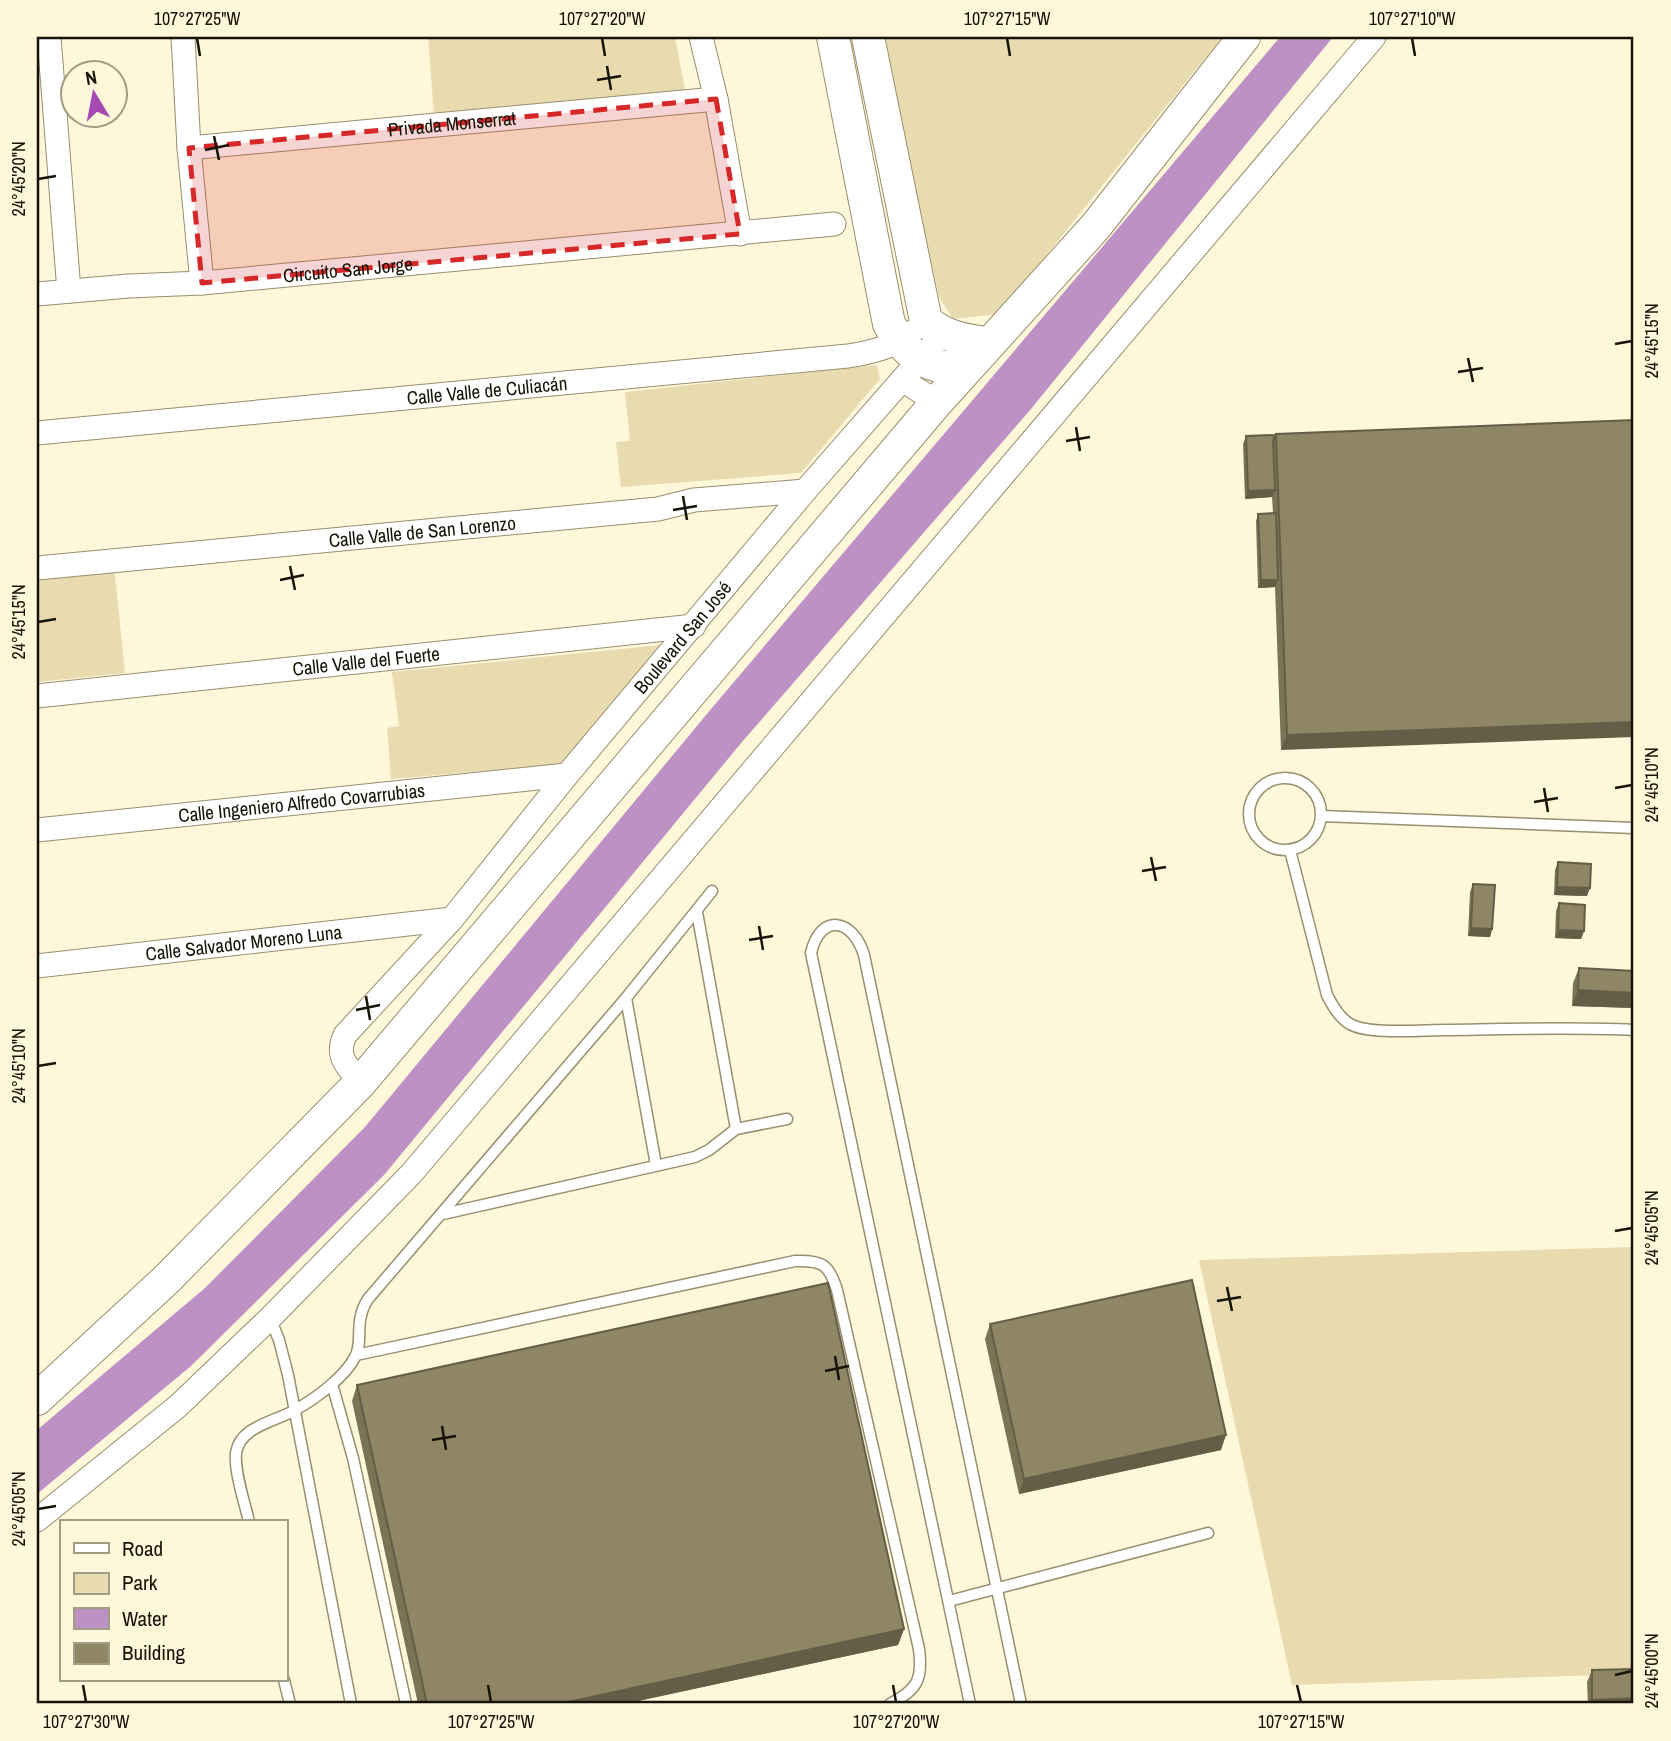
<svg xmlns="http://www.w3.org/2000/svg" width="1671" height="1741" viewBox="0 0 1671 1741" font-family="'Archivo Narrow',sans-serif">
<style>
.green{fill:#e7dbaf}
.water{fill:#bd91c3}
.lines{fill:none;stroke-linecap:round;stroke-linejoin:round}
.lane-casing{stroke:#988f6e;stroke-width:13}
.street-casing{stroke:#988f6e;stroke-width:25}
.secondary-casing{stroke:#988f6e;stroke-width:34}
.lane{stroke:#fff;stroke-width:10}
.street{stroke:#fff;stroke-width:23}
.secondary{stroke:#fff;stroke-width:32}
.wall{fill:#7b7358}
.shaded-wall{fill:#645e47}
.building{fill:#8f8666;stroke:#645e47;stroke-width:2}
.marked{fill:#d62828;fill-opacity:0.2;stroke:#d62828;stroke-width:5;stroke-dasharray:14 9;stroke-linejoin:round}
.ticks{fill:none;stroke:#161307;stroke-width:2.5}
.labels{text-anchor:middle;stroke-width:7;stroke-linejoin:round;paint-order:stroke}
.street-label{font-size:19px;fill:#161307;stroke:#fef7da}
.neatline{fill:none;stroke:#161307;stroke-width:2.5}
.ticks-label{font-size:18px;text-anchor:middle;fill:#161307}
</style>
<rect width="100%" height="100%" fill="#fef7da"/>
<path class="green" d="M428,37H675L685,90L434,114Z
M882,37H1222L999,314L953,319L939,297Z
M877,365L880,379L801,473L621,487L616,442L630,441L625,392Z
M114,566L125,673L37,682V575Z
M661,645L565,764L391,779L387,728L399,726L392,672Z
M1634,1247V1674L1292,1685L1199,1260Z"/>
<path class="water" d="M1280,37H1333L1031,409L742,742L384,1175L191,1366L37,1494V1430L205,1288L365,1127L706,715Z"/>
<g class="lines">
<g class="lane-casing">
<path id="lane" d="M1249 814a36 36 0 1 1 72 0a36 36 0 1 1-72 0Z
M1321,816L1634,828
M1290,850L1327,995C1332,1005 1339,1018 1350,1024C1369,1035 1422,1030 1446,1030C1509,1029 1571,1027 1634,1030
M697,912L736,1129
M626,998L656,1165
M443,1214L695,1157L709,1150L736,1129L787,1119
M270,1318L279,1340L288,1375L351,1704
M356,1355L795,1261C822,1260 829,1264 837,1290L919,1649C923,1680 917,1690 890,1704
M332,1384L353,1458L406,1704
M249,1522C245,1503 234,1472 236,1453C240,1426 275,1422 295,1410C315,1399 345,1377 355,1357C364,1341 353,1322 368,1299L626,998L712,891
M949,1601L1208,1533
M284,1680L290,1704
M970,1704L811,953C820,913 853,918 864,955L1021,1704"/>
</g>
<g class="street-casing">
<g id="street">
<path d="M49,37L69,291"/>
<path d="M183,37L189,148L202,283"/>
<path d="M701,37L716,99L740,234"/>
<path id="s1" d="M189,148L716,99"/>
<path id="s2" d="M37,294L129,286L202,283L834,224"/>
<path d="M902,380L937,402"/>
<path id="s3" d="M37,433L848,356C873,352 893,347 912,332"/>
<path id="s4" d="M37,568L658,509L694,500L805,491"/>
<path id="s5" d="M37,696L694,626"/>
<path id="s6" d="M37,830L567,775"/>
<path id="s7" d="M37,966L452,919"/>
<path id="s8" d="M360,1083C347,1065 335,1057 345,1035L452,919L567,775L805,491L943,333"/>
<path d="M37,1520L178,1406L270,1318L411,1174L1374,37"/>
</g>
</g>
<g class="secondary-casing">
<path id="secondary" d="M833,37L889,324C909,360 927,366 966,370
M868,37L926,321C945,337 966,341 990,343
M37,1399L167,1279L360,1083L937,402L1096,226L1244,37"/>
</g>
<use href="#lane" class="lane"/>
<use href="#street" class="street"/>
<use href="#secondary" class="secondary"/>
</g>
<path class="wall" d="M1634,420L1281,750L1275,587L1258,588L1256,521L1258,514L1273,513L1272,497L1245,499L1243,444L1246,436Z
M1558,862L1587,896L1554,895L1555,870Z
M1473,884L1492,929L1490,937L1468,936L1470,892Z
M1559,903L1584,931L1581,939L1555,938L1556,911Z
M1634,939V1008L1572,1006L1573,983L1579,968L1633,971Z
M990,1324L1221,1450L1019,1494L985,1339Z
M357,1385L904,1629L898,1645L624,1704H418L352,1401Z
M1592,1670L1634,1704H1588L1587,1682Z"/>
<path class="shaded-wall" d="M1275,490L1272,497L1245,499L1248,491Z
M1261,580H1278L1275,587L1258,588Z
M1634,722V737L1281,750L1287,735Z
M1557,887L1590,888L1587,896L1554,895Z
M1471,928L1492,929L1490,937L1468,936Z
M1558,930L1584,931L1581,939L1555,938Z
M1578,990L1634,993V1008L1572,1006Z
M1226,1435L1221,1450L1019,1494L1024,1479Z
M904,1629L898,1645L624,1704H559Z
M1634,1698V1704H1591L1592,1700Z"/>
<path class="building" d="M1634,420V722L1287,735L1276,434Z
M1275,435L1273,441L1275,490L1248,491L1246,436Z
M1276,513L1278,580H1261L1258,514Z
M1558,862L1591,864L1590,888L1557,887Z
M1473,884L1495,885L1492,929L1471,928Z
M1559,903L1585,905L1584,931L1558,930Z
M1579,968L1634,971V993L1578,990Z
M1192,1280L1226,1435L1024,1479L990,1324Z
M828,1283L904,1629L559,1704H427L357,1385Z
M1634,1669V1698L1592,1700V1670Z"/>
<path class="marked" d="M716,99L740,234L202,283L189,148Z"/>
<path class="ticks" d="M197,38L200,56M602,38L605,56M1007,38L1010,56M1412,38L1415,56M607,66L611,90M597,80L621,76M214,136L219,160M205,150L229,145M38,179L56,176M1615,344L1632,341M1468,358L1473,382M1458,372L1483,368M1076,427L1080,451M1066,441L1090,437M683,496L687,520M673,510L697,506M290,566L295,590M280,580L304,575M38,622L56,619M1544,788L1548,812M1615,788L1632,785M1534,802L1558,798M1151,857L1156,881M1142,871L1166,867M759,926L763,950M749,940L773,936M366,996L370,1020M356,1010L380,1005M38,1066L56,1063M1615,1231L1632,1228M1227,1287L1232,1311M1217,1301L1241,1297M835,1356L839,1380M825,1371L849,1366M442,1426L446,1450M432,1440L456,1436M38,1509L56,1506M1615,1675L1632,1671M83,1685L86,1702M488,1685L491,1702M893,1685L896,1702M1297,1685L1301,1702"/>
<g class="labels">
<g class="street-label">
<text dy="7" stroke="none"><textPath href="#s1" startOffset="264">Privada Monserrat</textPath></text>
<text dy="7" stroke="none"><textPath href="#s2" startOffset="312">Circuito San Jorge</textPath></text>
<text dy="7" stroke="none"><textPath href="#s3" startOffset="452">Calle Valle de Culiacán</textPath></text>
<text dy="7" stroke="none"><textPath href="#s4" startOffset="387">Calle Valle de San Lorenzo</textPath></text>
<text dy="7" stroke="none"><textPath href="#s8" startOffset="576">Boulevard San José</textPath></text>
<text dy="7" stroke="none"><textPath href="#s5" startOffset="331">Calle Valle del Fuerte</textPath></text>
<text dy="7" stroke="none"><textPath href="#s6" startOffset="266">Calle Ingeniero Alfredo Covarrubias</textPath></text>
<text dy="7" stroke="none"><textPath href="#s7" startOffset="208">Calle Salvador Moreno Luna</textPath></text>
</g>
</g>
<rect width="1671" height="1741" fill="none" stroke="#fef7da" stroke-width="77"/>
<rect x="60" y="1520" width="228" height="161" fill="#fef7da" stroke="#a19c86" stroke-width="2"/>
<rect x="74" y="1543" width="35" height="10" fill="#ffffff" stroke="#a19c86" stroke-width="2"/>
<text x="122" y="1556" font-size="21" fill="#161307">Road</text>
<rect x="74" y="1573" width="35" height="21" fill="#e7dbaf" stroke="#a19c86" stroke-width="2"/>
<text x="122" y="1590" font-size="21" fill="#161307">Park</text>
<rect x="74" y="1608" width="35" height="21" fill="#bd91c3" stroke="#a19c86" stroke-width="2"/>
<text x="122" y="1626" font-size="21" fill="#161307">Water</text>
<rect x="74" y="1643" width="35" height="21" fill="#8f8666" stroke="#a19c86" stroke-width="2"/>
<text x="122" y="1660" font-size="21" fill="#161307">Building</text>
<g transform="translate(94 94) rotate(350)"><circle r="33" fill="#fef7da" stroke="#a19c86" stroke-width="2"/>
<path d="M0-5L12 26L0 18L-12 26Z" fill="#a649b3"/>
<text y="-10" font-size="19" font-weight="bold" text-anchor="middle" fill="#161307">N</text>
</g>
<rect x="38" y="38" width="1594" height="1664" class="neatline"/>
<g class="ticks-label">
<text x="197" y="25">107°27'25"W</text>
<text x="602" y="25">107°27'20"W</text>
<text x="1007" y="25">107°27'15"W</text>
<text x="1412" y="25">107°27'10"W</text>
<text transform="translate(19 179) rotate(-90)" y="6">24°45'20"N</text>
<text transform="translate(1652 341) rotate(-90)" y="6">24°45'15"N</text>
<text transform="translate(19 622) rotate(-90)" y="6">24°45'15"N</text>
<text transform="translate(1652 785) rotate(-90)" y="6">24°45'10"N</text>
<text transform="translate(19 1066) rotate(-90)" y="6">24°45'10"N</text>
<text transform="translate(1652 1228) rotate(-90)" y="6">24°45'05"N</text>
<text transform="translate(19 1509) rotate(-90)" y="6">24°45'05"N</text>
<text transform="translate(1652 1671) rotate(-90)" y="6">24°45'00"N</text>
<text x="86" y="1728">107°27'30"W</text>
<text x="491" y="1728">107°27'25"W</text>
<text x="896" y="1728">107°27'20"W</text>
<text x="1301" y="1728">107°27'15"W</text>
</g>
</svg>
